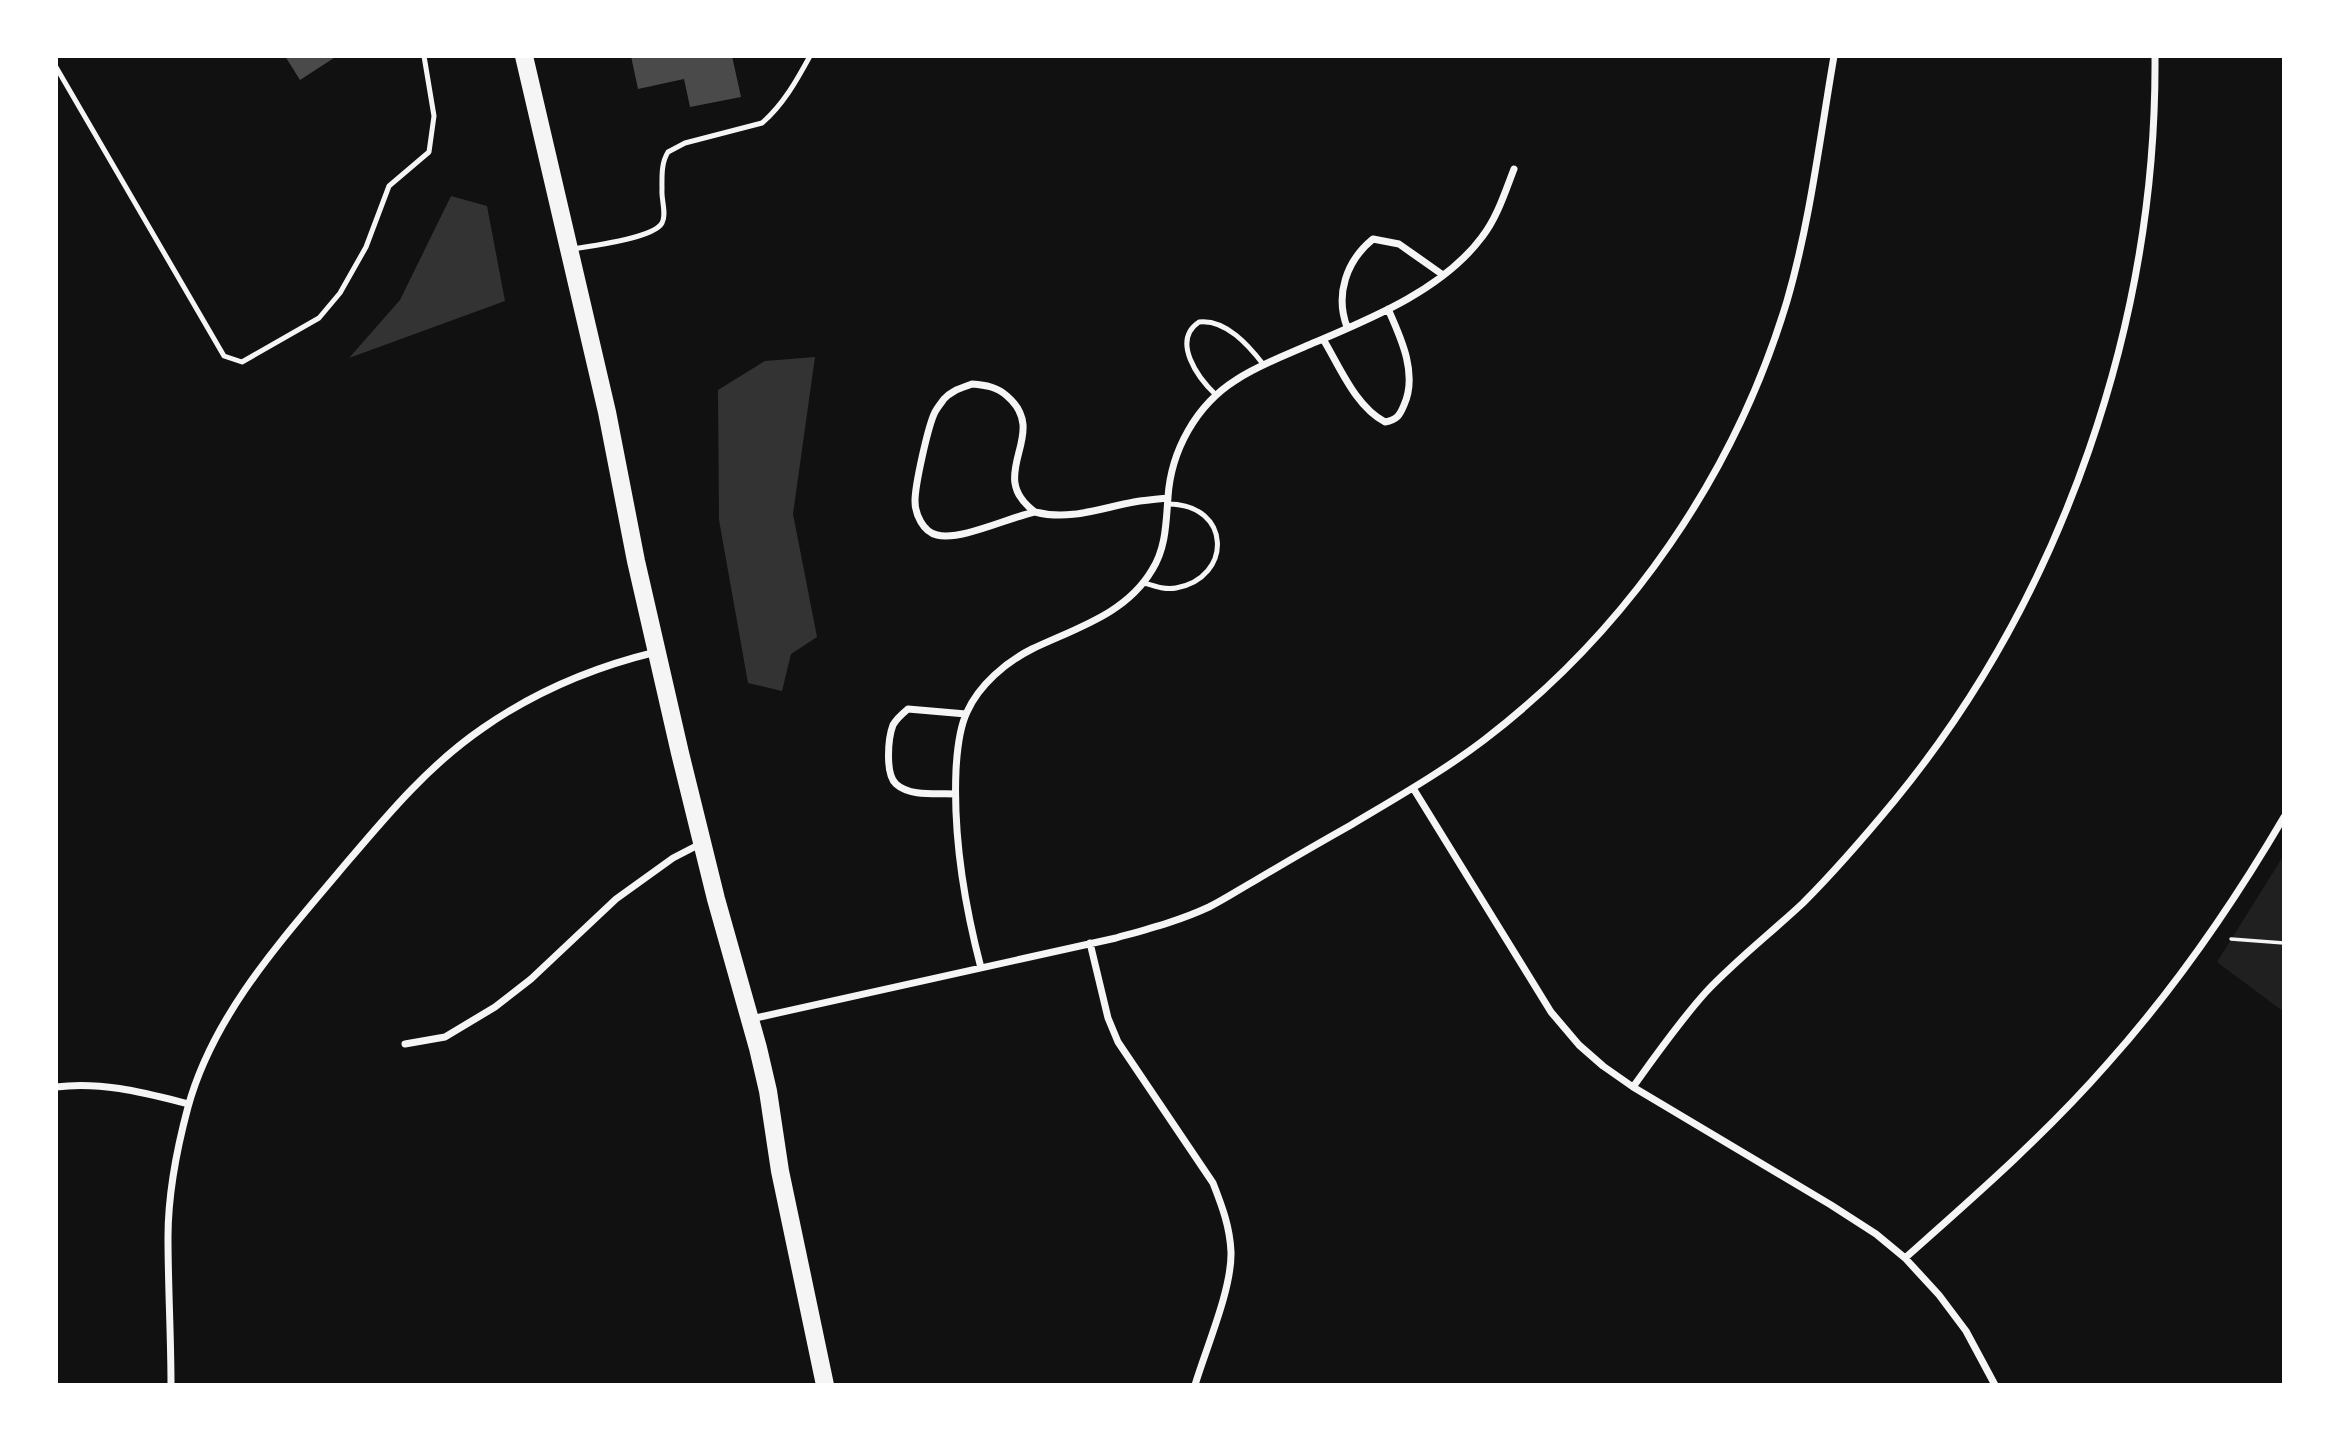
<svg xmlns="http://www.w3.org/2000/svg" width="2340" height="1441" viewBox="0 0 2340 1441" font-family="Montserrat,sans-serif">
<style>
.green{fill:#202020}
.water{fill:#333}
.building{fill:#4a4a4a}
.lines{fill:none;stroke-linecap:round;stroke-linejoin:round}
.path{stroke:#f5f5f5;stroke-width:3.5}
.service{stroke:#f5f5f5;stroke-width:5}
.minor{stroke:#f5f5f5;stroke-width:7}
.primary{stroke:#f5f5f5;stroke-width:18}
</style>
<rect width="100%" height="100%" fill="#111"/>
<path class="green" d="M2284,855V1012L2217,962Z"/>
<path class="water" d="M451,196L487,206L505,301L349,358L400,300Z
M815,357L793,514L817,637L791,654L782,691L748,683L719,520L718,390L765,361Z"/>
<path class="building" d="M285,56H337L300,80Z
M631,56H732L741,97L690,107L684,79L638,89Z"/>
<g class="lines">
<path class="path" d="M2231,939L2284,943"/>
<path class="service" d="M56,67L224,356L242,362L319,318L340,293L366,247L389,186L429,152L434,116L424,56
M573,249C592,246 654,238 662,223C667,214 661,199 662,190C662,177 661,163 668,152L685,143L762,123C783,105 797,80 810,56
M1216,395C1198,378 1171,341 1199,322C1226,319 1249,346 1263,364
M1144,583C1154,586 1165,590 1176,588C1233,578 1232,504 1168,504"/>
<path class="minor" d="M1347,327C1335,295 1346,261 1373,239L1399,244L1443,275
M1323,339C1340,367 1355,406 1385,422C1397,420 1400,415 1404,405C1418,374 1401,338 1388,309
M972,384C986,385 997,387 1007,396C1052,435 983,474 1035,512C1010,517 961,541 937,535C923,532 915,514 915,501C915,485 928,426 935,412C937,408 941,403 944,399C952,390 962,388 972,384Z
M1035,512C1070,521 1101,508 1134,502C1145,500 1157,499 1168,498
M1413,788L1551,1012L1579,1045L1603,1066L1633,1087L1831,1205L1876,1234L1905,1258L1939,1295L1966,1331L1995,1385
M955,794C938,793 910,797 896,784C885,774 888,738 893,725C897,718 902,714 908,709L966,714
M1090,943L1108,1018L1118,1042L1213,1183C1222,1206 1230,1227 1231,1252C1232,1289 1206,1348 1195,1385
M981,968C964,903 953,838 956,770C957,751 959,729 967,712C979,685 1006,662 1032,649C1076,628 1126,614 1152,570C1166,548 1166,523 1168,497C1171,451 1196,405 1236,380C1257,366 1281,357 1304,347C1365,321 1441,292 1482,237C1497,218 1505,192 1514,169
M751,1019L1116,938C1148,929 1179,921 1209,907C1225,899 1240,889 1256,880C1288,861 1319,843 1351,825C1396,798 1442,772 1484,740C1628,630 1735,474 1787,301C1810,222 1820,137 1834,56
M405,1044L445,1037L495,1007L531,979L616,899L673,858L702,843
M56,1087C101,1081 145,1093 189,1104
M1633,1087C1656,1055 1679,1022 1706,992C1736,960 1771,933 1803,903C1835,871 1866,835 1895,800C2063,595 2157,321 2155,56
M1905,1258C1975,1196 2046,1134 2108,1063C2175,988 2233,904 2284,817
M171,1385C171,1336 168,1286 168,1237C168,1194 177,1148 188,1107C213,1016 279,943 338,873C383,820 426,767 483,728C536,691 594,667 656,652"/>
<path class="primary" d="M524,56L607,412L636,561L680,753L716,899L758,1048L768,1091L780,1171L825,1385"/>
</g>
<rect width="2340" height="1441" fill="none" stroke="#ffffff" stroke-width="116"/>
</svg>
